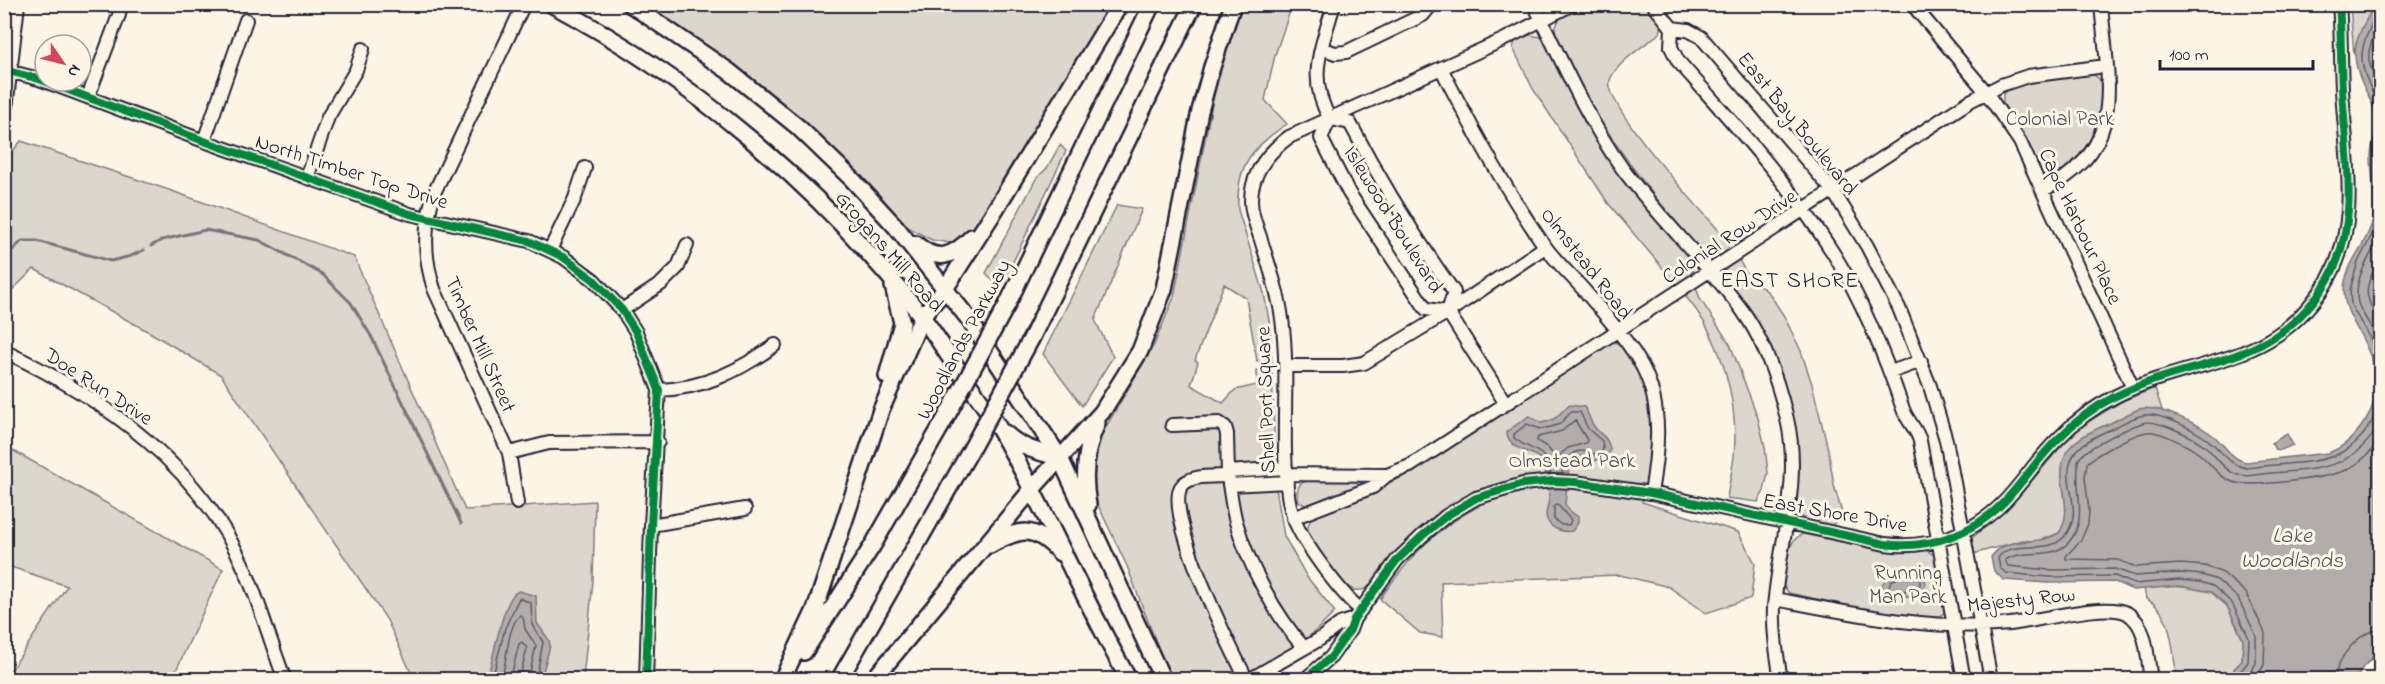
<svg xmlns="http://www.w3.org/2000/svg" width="2385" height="684" viewBox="0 0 2385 684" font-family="'Indie Flower',sans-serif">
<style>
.green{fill:#dcd6cc;stroke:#7f7c84;stroke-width:1.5}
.water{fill:#b2adab;stroke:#78757e;stroke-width:1.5}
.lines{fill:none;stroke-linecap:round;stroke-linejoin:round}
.shore{stroke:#5c5a68;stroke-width:1.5}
.stream{stroke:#78757e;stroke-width:3}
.minor-casing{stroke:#22223b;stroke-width:16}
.major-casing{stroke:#22223b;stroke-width:20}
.minor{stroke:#fcf5e5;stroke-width:12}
.major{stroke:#fcf5e5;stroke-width:15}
.major-bridge-casing{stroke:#22223b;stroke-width:20;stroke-linecap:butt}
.major-bridge{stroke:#fcf5e5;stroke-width:15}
.cycleway-casing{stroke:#fcf5e5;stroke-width:11}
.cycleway{stroke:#00873e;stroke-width:8}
.labels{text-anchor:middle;stroke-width:6;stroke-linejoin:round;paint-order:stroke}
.park-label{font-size:21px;fill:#504f5f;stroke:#fcf5e5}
.street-label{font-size:21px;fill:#22223b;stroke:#fcf5e5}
.neighbourhood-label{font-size:22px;letter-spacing:1.5px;fill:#22223b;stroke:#fcf5e5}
.water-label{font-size:22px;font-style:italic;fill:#545362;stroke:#fcf5e5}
</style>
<rect width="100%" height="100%" fill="#fcf5e5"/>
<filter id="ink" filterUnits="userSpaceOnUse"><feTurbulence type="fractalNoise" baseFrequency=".0167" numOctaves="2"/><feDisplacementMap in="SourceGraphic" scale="12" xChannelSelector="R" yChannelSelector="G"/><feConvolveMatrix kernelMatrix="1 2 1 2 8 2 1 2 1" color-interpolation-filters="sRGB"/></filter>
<g filter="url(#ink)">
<path class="green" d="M644,5H1115L979,221L966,234L950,243L932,240L905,226L868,185L821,141Z
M1242,5H1292L1275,55L1265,100L1287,124C1251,148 1236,165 1238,210L1264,293L1270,326L1272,362L1257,361L1246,298L1224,284L1195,360L1198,362L1191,385L1223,403L1235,390L1257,385V370L1272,371L1276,488L1284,536L1307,577L1335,612C1309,639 1275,666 1240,679C1226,683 1186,679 1170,679L1127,566L1097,503L1092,488L1090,467L1101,435L1154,345L1174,297L1217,79Z
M1587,5H1648L1662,24L1660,33C1646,44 1615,64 1610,80C1602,106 1708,217 1729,242C1730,254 1721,258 1710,258L1701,252C1652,195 1609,142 1575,75C1568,61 1557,44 1555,28L1560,18Z
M2350,5H2375L2356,44L2354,55Z
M1530,35L1541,37L1546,43L1577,108L1597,141L1640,201L1690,258L1693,265V271L1681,284H1676L1608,203L1533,89L1513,48L1515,41Z
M2091,74C2118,82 2097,137 2085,153C2078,162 2066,170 2057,177L2046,176L2041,172L2030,147L2003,104V94C2014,77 2071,76 2091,74Z
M21,141L172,191L354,257L465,510L595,501L593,581L583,679H414L387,620L221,375L151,333L34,269L5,297V155L9,156Z
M1060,145L1066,151L1000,289L986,273L1036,179L1047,168Z
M1117,205L1142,209L1095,320L1113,357L1082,406L1043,354Z
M1739,260L1748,276L1769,293L1784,316L1801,351L1812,384L1828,449L1834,485L1842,513L1840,518L1832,525L1806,520L1797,512V457L1793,424L1724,278V273L1728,264Z
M1696,287L1700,299L1730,344L1758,418L1765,447L1768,473L1764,491L1758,502L1727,498C1729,484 1732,470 1734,457C1739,402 1722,339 1686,297L1687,293Z
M1612,342L1621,344L1628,352L1643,379L1650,400L1651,473L1642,502L1738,532L1755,563L1751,598L1706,613L1669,587L1620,575L1441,582L1443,637L1420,633L1380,599C1409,558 1434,529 1479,506L1475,494C1427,519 1403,547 1368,588C1363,590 1359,591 1354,590C1339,585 1312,546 1308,531C1307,526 1309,523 1311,518L1404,476Z
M2155,388L2162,410C2123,405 2092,436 2064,460L2062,477L2067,512L2064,526L2059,533L2037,542L2023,540L1973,554L1971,541L1973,537L2008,508L2072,434L2091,420L2122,401Z
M5,446L223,569L172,679H5L67,586L5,565Z
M1310,479H1365L1366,484L1309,507L1299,502L1297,492L1300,484Z
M1803,534L1882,550H1926L1936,556L1946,607L1944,613L1936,619L1891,615L1789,593L1784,587L1783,581C1786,565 1786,540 1803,534Z
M2167,586L2200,588L2211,592L2219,598L2227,606L2243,640L2242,661L2234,669L2232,679H2177C2172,652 2174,612 2146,599L2144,588Z"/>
<path class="water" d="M2375,4L2380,5V651L2363,667L2356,679H2232L2234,669L2242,661L2243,640L2236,624L2227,606L2211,592L2179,586L2133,590L2115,582L2048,583L2004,580L1994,571L1991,557C2008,533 2037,548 2059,533C2076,508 2053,479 2066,453C2074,438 2095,429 2111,423C2120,419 2130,412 2139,409C2158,404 2201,425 2215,437C2225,446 2233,460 2246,462L2328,453C2343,448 2356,435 2365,421C2385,391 2375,361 2359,332C2351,318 2344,306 2344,290C2345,262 2368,245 2373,219C2377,198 2371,176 2371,155C2372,142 2378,128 2376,114C2374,105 2367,94 2363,85C2347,49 2357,37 2375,4Z
M1570,405L1584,407C1589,413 1589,419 1593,425C1600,437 1608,434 1610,450L1606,457L1592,462L1583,457L1574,459L1569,466L1565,504L1569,510L1578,517V523L1572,531C1561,533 1548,528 1546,516C1546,510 1549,503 1549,497C1549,487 1546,473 1543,464C1537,448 1513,456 1506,432L1529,416L1541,423C1562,419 1555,414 1570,405Z
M2287,434L2293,445L2281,450L2275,449L2271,443Z
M1902,569C1914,568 1923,570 1926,583L1923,590C1912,597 1895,600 1884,593L1882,585L1887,576Z
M519,591L536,596L537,623L549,640L550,646L541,679H486C494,663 502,595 519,591Z"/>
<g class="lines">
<path class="shore" d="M2379,4C2378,14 2371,25 2367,35C2354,64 2369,82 2380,109
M2380,22C2365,56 2365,56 2380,90
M2380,131L2377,156L2379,221L2358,262L2350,290L2351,305L2372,342L2380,369
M2380,236C2371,256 2352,279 2358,303C2363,317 2375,330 2380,345
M2380,257C2364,291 2362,290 2380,324
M1575,420L1587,440L1586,443L1568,448L1556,458L1547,447L1537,441L1538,437L1562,431Z
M1551,474C1545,446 1532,453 1514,438V434L1527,424L1540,429L1551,427L1560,424L1571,412H1580L1588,429L1602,441L1603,449L1601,453C1592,456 1590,451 1582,451C1569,451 1563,462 1562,474
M1557,504L1571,520L1569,525H1561L1554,519V507Z
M1904,575L1915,576L1920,580V585C1912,591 1897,593 1888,589L1891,581Z
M492,680L505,628L519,598L531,603L532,625L543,642L536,680
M501,680C507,663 507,626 520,615L523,617L525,629L536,646L528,680
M510,680L519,644L522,642L527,648L519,680
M2238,680L2240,672L2248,662L2249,638L2232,603L2213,586L2200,582L2179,580L2134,584L2115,576L2049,577L2006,573L2000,568L1998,558C2012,538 2047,556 2064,537C2095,500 2033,462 2107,431C2118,426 2129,419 2140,416C2158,409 2201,433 2214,445C2224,455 2232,466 2247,468C2306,459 2354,473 2380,404
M2246,680L2256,663V636L2238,598L2217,580L2202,575L2180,573L2135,576L2115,569L2049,570L2008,566L2005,560C2024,548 2052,561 2069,542C2088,520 2075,492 2078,467C2078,463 2077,462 2079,459C2086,447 2128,428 2142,423C2155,418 2194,437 2205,446C2215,455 2223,469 2235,474C2247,478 2259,474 2271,473C2319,469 2354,470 2380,423
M2255,680L2264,665L2265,633L2246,593L2223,573L2205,566L2181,564L2136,567L2118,560L2066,559V556L2081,540L2088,524L2089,510L2085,477L2087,463C2097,454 2134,433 2148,432C2158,430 2189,446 2198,453C2210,462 2218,477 2233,482C2250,488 2330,478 2346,470C2359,464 2373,451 2380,439
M2335,680C2336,658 2359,631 2380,630"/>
<path class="stream" d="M151,246L162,240L205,230L259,240L322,274L351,303L371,336L461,523
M4,258L22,241H37L111,261L131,256L144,250"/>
<g class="minor-casing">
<path id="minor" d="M1448,4H1450
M1534,4C1561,60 1586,117 1622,168C1659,218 1705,261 1742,310C1765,342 1778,381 1787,419C1802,482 1779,544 1774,607C1773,632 1777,656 1781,680
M1653,4L1672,28L1671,47L1678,61C1733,123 1791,185 1835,256C1864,304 1885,356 1903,409C1907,421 1917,429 1920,441L1964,680
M1912,4L1986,92L2020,142L2133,388
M1672,28L1688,30L1701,37L1833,191L1867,246L1899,308L1930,386L1946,440L1991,680
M1322,48L1335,53L1346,52L1423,15L1432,4
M1441,68C1472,129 1505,189 1544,245C1555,261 1570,274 1583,289C1601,310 1631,344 1643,368C1663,407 1658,452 1651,493
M4,70L39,79L204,141L410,214L529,241L563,257L594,280L622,310L636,332L659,390L651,525L646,680
M88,97L119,15L120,4
M1330,119L1321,138L1349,193L1426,309L1448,312
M1330,119C1306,77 1322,47 1334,4
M1331,119L1350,123C1381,182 1415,238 1454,292L1448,312L1506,404
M4,126L18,4
M204,141L246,20
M307,178L328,117L356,70L363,49
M2043,190C2129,149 2107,82 2101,4
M550,250L575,198L585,168
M622,310L661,284L678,267L687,245
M4,351C105,399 201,466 246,572C261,607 271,644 285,680
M1285,366H1343L1364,363L1448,312L1545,247
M1891,372L1921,361
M659,390C705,388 739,371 775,345
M1172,425L1219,423L1225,427L1227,434L1228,476C1213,477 1189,474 1181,487C1164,515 1231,649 1247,680
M509,453L549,443L658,442
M1228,472L1286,468
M1286,474L1387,475
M1228,476C1230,491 1232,507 1236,522C1249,566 1274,613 1304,648
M1229,485L1287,482
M517,503L509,453L434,289C423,254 424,228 434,193L524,4
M1293,518L1373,487L1387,475L1410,466L1970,101L2001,85L2028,76L2106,66
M651,525L745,509
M1775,599C1853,614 1930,631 2010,624C2037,621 2106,602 2127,613C2148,625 2147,658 2151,680
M1361,610C1341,594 1303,543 1294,519C1286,498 1286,474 1285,451C1284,408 1288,363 1282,319C1279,293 1269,266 1261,240C1257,227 1251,215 1251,201C1251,173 1267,153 1289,137L1503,40L1573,4
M1249,680L1320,639L1340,624L1354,619
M1304,680L1331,657L1350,630L1354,619L1397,560L1422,536L1446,516L1476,498L1523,484L1553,481L1575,482L1651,493L1885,544C1930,550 1974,533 2005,501C2024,481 2038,458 2058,439C2075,421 2094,407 2116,396C2197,355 2276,370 2329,278C2359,224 2347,163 2343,104C2340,71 2342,38 2339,4"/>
</g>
<g class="major-casing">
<path id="major" d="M551,4C691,78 817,185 916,309C930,326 942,346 955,365C969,385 984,404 997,425C1045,507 1081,596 1129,680
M630,4L730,72L798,127L851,178L896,227L968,318L1060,458L1163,680
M916,244C937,263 953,257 972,237
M1007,305L1152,4
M1031,339L1194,4
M887,376L902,323L893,286
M1005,433C1020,448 1040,452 1060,458
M1088,505C1083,477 1085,449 1097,423
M990,545C1021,528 1034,525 1060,553
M804,652L873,545L944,421
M782,680L815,610L881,410L922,317L945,289L992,215L1120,4
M839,680L969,453
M873,680L1033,488L1102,412L1140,351L1164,289L1200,111L1212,67L1233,4"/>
</g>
<use href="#minor" class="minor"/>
<use href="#major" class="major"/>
<g class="major-bridge-casing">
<path id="major-bridge" d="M944,421L1007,305
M969,453L1031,339"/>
</g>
<use href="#major-bridge" class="major-bridge"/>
<g class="cycleway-casing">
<path id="cycleway" d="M4,70L39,79L204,141L410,214L529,241L563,257L594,280L622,310L636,332L659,390L651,525L646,680
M1304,680L1331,657L1350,630L1354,619L1397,560L1422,536L1446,516L1476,498L1523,484L1553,481L1575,482L1651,493L1885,544C1930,550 1974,533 2005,501C2024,481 2038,458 2058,439C2075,421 2094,407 2116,396C2197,355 2276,370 2329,278C2359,224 2347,163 2343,104C2340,71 2342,38 2339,4"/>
</g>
<use href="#cycleway" class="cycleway"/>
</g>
</g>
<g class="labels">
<g class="park-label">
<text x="2060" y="125">Colonial Park</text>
<text x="1572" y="467">Olmstead Park</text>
<text x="1908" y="579">Running<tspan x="1908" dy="24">Man Park</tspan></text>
</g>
<g class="street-label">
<text transform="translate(1798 123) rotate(51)" y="7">East Bay Boulevard</text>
<text transform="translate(352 171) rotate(18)" y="7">North Timber Top Drive</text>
<text transform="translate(1394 219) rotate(58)" y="7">Islewood Boulevard</text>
<text transform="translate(2081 226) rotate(65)" y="7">Cape Harbour Place</text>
<text transform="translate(1729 236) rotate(-33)" y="7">Colonial Row Drive</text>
<text transform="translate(890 251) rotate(49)" y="7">Grogans Mill Road</text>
<text transform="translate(1587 263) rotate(52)" y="7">Olmstead Road</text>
<text transform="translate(963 339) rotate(-62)" y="7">Woodlands Parkway</text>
<text transform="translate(481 344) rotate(66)" y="7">Timber Mill Street</text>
<text transform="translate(99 386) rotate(33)" y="7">Doe Run Drive</text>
<text transform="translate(1265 400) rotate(-92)" y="7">Shell Port Square</text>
<text transform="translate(1835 512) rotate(10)" y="7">East Shore Drive</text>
<text transform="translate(2021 599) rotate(-6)" y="7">Majesty Row</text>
</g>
<g class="neighbourhood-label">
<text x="1790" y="287">EAST SHORE</text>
</g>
<g class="water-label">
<text x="2292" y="542">Lake<tspan x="2292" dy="25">Woodlands</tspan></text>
</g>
</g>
<rect width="2385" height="684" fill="none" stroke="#fcf5e5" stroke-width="24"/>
<rect x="12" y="12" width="2361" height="660" fill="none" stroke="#22223b" stroke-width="2" filter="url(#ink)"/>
<g transform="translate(63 63) rotate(125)"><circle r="28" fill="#fcf5e5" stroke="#a5a1a1" stroke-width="1.5"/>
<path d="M0-4.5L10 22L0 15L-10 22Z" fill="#d1495b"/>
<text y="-9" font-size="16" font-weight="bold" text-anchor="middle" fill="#22223b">N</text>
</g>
<path d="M2160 60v9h153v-9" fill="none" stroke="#22223b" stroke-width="3"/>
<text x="2169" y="60" font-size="18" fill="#22223b" stroke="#fcf5e5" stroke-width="4.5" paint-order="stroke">100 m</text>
</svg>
